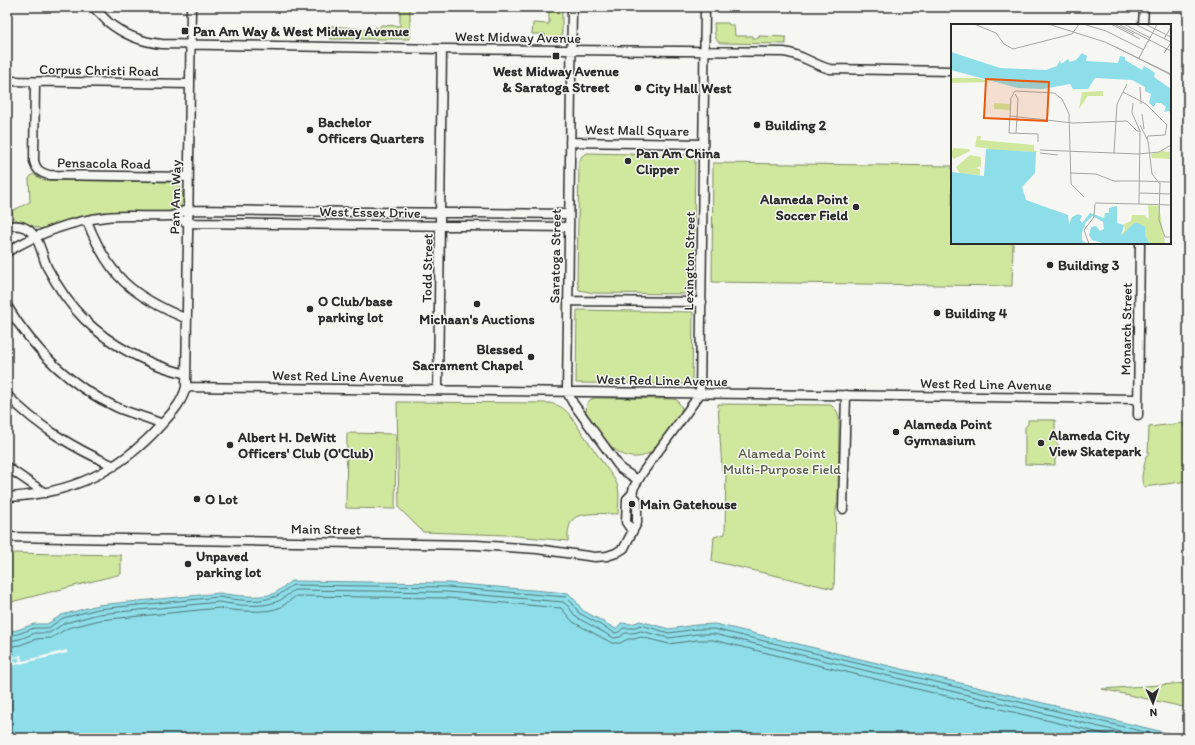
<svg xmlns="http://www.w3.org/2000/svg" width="1195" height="745" viewBox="0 0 1195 745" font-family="Itim,sans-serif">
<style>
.green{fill:#d0e89e;stroke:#7e8a64}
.water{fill:#8ddee9;stroke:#66969d}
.pier{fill:#f6f6f2}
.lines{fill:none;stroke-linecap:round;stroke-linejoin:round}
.shore{stroke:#527377;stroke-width:1}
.minor-casing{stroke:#2b2b2b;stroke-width:11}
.minor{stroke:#f6f6f2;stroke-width:8}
.poi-dot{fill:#2b2b2b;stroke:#f6f6f2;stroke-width:1.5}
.labels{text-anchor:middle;stroke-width:3;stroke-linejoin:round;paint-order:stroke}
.poi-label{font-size:14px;font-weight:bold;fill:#2b2b2b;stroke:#f6f6f2;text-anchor:start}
.street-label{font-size:14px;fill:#2b2b2b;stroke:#f6f6f2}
.park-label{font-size:14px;fill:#545a48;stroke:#f6f6f2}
.inset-river{fill:none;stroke:#8ddee9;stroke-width:2}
.inset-road{fill:none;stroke:#a5a5a2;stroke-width:1}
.view{fill:#e8590c;fill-opacity:0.15;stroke:#e8590c;stroke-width:2}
.inset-edge{fill:none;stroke:#2b2b2b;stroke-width:2}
</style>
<rect width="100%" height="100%" fill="#f6f6f2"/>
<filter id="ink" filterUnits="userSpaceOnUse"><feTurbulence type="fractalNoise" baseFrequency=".025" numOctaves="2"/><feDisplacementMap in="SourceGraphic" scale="8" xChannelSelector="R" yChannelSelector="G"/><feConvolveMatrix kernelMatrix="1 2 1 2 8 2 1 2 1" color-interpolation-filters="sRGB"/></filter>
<g filter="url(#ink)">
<path class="green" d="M400,7H410V39H330L331,26L375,30V27L380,28L381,25L400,26Z
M549,7H562V36L556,41H545V34H532L533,23L549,24Z
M714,23H728L729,25H734L735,36H753V38H759V36L786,37V44L720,43C713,39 715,30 714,23Z
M587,153L632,154V155L638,154L642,155H690L694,157L695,161L693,287L691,292L684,294L594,293L579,290L577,279L579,162L582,156Z
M713,163L952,166V243H1013L1012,286L712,282Z
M33,174L43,180L174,182L182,189C183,199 185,204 176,211L105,214L75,219L41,229L14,219L12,211L30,202L29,178Z
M577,310L693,312L692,384L576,383Z
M1188,336V400H1183V388H1186V340Z
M595,398L673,399L677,400L682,408L681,412C672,424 664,439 653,450C649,454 643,457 637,457C612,459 599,430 586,412L587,403L591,399Z
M397,402L549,403C558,405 563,407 569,414L615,480L618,487L619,495L618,514C607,514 580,511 572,520C568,526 568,535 568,541L506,535L423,532L399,508Z
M718,404L831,405L837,411L839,417L838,502L836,509L834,589L712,561L714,537L725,534L726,470H722Z
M1028,420H1055V441L1058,445L1059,455L1055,458V465L1025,464V427L1028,424Z
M1183,423L1184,426L1188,427V481L1144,487C1139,477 1145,466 1146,456L1148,455L1149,427Z
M347,433L396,434L395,509L346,508Z
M7,553L121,555V574L7,603Z
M1188,683V708L1102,689Z"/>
<path class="water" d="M291,581L448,583L568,593L575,600L582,610L616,629L621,623L632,624L640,621L669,629L696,625L715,624L1188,738H7V632L17,630L34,624H47L62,615L98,605L220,593C234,596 260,598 273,594C279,591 286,585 291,581Z"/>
<path class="pier" d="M67,650V653L7,667V664L20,661L19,657L7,660V659L21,655L22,661Z"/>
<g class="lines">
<path class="shore" d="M7,636L18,634L34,628H48L63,618L98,609L219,597C236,600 257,603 274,597C281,595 287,588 293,585L447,587L566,597L572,603L579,613L615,633L619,632L623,628H632L641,625L669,633L696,629H714L1170,738
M7,641L20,639L35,633H49L65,623L99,614L219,602C237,605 259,608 276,602C283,600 289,593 294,590L447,592L563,602L568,606L576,617L614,638L620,637L625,633H633L641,631L669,638L697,634H714L1146,738
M7,647L20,645L36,639L51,638L68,628L100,620L219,608C233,611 268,614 281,607C286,604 291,599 296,596L447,598L561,608L573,622L612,643H620L628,639H634L641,637L669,644L697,640H713L1121,738"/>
<g class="minor-casing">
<path id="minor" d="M92,7C98,11 103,17 108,22C124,35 142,42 162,44L442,49L784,52C801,54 814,65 830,69L952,71
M572,7L567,392L573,403L621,469L638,480
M1143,25L1144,7
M7,81L190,84
M35,82L34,161C36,170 41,173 49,175L189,177
M570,142L703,144
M173,216L188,223L569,227
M87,221C109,277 132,296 187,319
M7,226C16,225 23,225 30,231C40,240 42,255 47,267C57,286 69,304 84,319C113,348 147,364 186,374
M7,252C37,234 71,221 106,217C127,215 149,217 171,216C176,215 182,211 188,210L569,214
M568,301L702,302
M7,306C34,350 69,385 116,407C131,414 147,417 162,424
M186,387L1138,399
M438,390L442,49
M7,395C38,427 74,448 114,466
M1138,415L1140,243
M7,467L45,493
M632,494L634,487L643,472L700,394L705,7
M7,497C70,494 119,472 161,425C172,413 182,403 186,387L191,7
M843,509L846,395
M632,531L626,522L627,499L632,494
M7,537L476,545L537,549L595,557L607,556L616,553L624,548L628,540L637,523V500L632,494"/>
</g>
<use href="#minor" class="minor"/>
</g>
</g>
<g class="poi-dot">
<rect x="181" y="27" width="8" height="8" rx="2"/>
<rect x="552" y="52" width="8" height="8" rx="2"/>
<circle cx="638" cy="88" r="4"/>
<circle cx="757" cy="125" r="4"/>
<circle cx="310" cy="130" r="4"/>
<circle cx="628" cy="161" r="4"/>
<circle cx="856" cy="207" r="4"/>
<circle cx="1050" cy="265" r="4"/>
<circle cx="477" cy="304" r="4"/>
<circle cx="310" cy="309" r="4"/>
<circle cx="937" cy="313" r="4"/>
<circle cx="531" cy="357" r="4"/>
<circle cx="896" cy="432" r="4"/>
<circle cx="1041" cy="443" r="4"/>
<circle cx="230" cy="445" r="4"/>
<circle cx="197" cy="499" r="4"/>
<circle cx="632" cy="504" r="4"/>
<circle cx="188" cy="564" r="4"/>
</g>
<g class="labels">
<g class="poi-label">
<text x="193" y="36">Pan Am Way &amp; West Midway Avenue</text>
<text x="556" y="76" text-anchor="middle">West Midway Avenue<tspan x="556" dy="16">&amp; Saratoga Street</tspan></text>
<text x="646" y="93">City Hall West</text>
<text x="318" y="127">Bachelor<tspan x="318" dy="16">Officers Quarters</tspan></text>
<text x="765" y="130">Building 2</text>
<text x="636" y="158">Pan Am China<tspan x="636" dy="16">Clipper</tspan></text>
<text x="848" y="204" text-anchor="end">Alameda Point<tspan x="848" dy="16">Soccer Field</tspan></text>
<text x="1058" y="270">Building 3</text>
<text x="318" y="306">O Club/base<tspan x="318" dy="16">parking lot</tspan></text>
<text x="945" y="318">Building 4</text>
<text x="477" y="324" text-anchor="middle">Michaan's Auctions</text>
<text x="523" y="354" text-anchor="end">Blessed<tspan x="523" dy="16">Sacrament Chapel</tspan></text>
<text x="904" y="429">Alameda Point<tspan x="904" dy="16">Gymnasium</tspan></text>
<text x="1049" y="440">Alameda City<tspan x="1049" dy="16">View Skatepark</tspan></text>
<text x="238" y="442">Albert H. DeWitt<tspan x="238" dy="16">Officers' Club (O'Club)</tspan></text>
<text x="205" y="504">O Lot</text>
<text x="640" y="509">Main Gatehouse</text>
<text x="196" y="561">Unpaved<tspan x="196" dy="16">parking lot</tspan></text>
</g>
<g class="street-label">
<text transform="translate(518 37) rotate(1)" y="5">West Midway Avenue</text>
<text transform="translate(99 70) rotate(1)" y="5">Corpus Christi Road</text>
<text transform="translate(637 130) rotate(1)" y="5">West Mall Square</text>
<text transform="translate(104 163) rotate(1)" y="5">Pensacola Road</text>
<text transform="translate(175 197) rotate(-89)" y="5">Pan Am Way</text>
<text transform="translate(370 212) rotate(1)" y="5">West Essex Drive</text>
<text transform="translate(555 256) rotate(-89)" y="5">Saratoga Street</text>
<text transform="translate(689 261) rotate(-89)" y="5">Lexington Street</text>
<text transform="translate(427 268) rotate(-89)" y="5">Todd Street</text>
<text transform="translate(1126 329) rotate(-89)" y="5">Monarch Street</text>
<text transform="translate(338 376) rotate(1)" y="5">West Red Line Avenue</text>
<text transform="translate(662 380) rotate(1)" y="5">West Red Line Avenue</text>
<text transform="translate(986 384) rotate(1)" y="5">West Red Line Avenue</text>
<text transform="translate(326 529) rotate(1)" y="5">Main Street</text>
</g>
<g class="park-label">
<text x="782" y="458">Alameda Point<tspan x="782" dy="16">Multi-Purpose Field</tspan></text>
</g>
</g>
<g transform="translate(951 24)">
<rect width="220" height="220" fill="#f6f6f2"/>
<path d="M0,54H26L40,58L0,59ZM152,67V72H137L128,85L131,68ZM43,79L59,80V86L43,85ZM26,112H30L29,116L83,121V126L88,128H85V131L75,127H36V124L24,123ZM2,124L18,125L19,127L3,135L0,131ZM211,127L220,128V135L201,134L200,130ZM19,131L30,133V142L25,144L29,145V151L9,150L5,143ZM197,181L208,182L214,220H199L194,211V203L181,201L172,212L170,211L174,206L173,200L180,197L181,191H193L198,195Z" fill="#d0e89e"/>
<path d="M0,28L49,44L95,46L106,42L109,36L110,40L117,35L119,38L125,36L131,29L136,32L135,37L167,39L169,32L174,33V36L191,46L193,42L198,45L204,49L203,53L220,65V91L218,87L213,88L215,83L210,79H205L203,83L198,79L200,70L194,67V63L181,56L144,54L137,65H122L119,60L92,65L67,64L0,46ZM35,125L85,128L84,149L71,163L75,176L117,191L118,200L121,193L127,190L131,192L129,196L131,199L139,189L153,194L154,189H158V184L166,182V199L173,201L170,212L183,199H187L194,203V211L199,220H155L141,216L138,211L140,203L145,202L149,207L153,205L152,198L142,192L135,198L131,209V216L136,220H0V148L33,152Z" fill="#8ddee9"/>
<path class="inset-river" d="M0,37L49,52H101M0,38L48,54H101M0,38L53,53H106L172,39M0,39L53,55H101L165,43L172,40M180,55L184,42M0,163L24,165L32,163L53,146L80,145"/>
<path class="inset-road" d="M23,0L45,9L53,20L62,25L121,10L128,0M97,0L154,18L220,50M132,0L155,7L193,26M160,0L189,15M163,0L183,10M167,0L220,27M173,0L199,14M184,0L220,18M194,0L220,13M213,15L220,3M197,18L206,0M165,23L220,51M213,29L220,19M188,34L197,17M189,63L190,80M64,67L103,69L111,75L118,90L120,160L133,173M64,67L60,74L58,109L87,110V118M172,68L195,80L216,101L214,111L197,112L196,115M64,70L67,75L65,109M182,79L181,89L189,107L188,180L220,181M191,90L193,105M59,92L122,99L176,97L186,107H190M189,101L197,117L201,150L209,160M89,126L187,130L208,128L220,121M89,129L107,131M163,129L166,80L176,60M119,149L145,150M145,150L163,157H189M189,157L220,158M209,159L208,196L214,213H220M189,169L220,170M144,179L188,180M138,220L133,206L143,193L144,180"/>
<path class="view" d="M35,55L98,58L96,97L33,94Z"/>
<rect width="220" height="220" class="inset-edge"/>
</g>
<rect width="1195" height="745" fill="none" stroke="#f6f6f2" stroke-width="24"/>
<rect x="12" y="12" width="1171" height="721" fill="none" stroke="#2b2b2b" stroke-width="1.5" filter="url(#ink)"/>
<g transform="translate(1153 703) rotate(177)" stroke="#f6f6f2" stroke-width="3" paint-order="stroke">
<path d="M0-3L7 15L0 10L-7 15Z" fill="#2b2b2b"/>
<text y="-6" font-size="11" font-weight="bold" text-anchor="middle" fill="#2b2b2b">N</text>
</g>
</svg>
